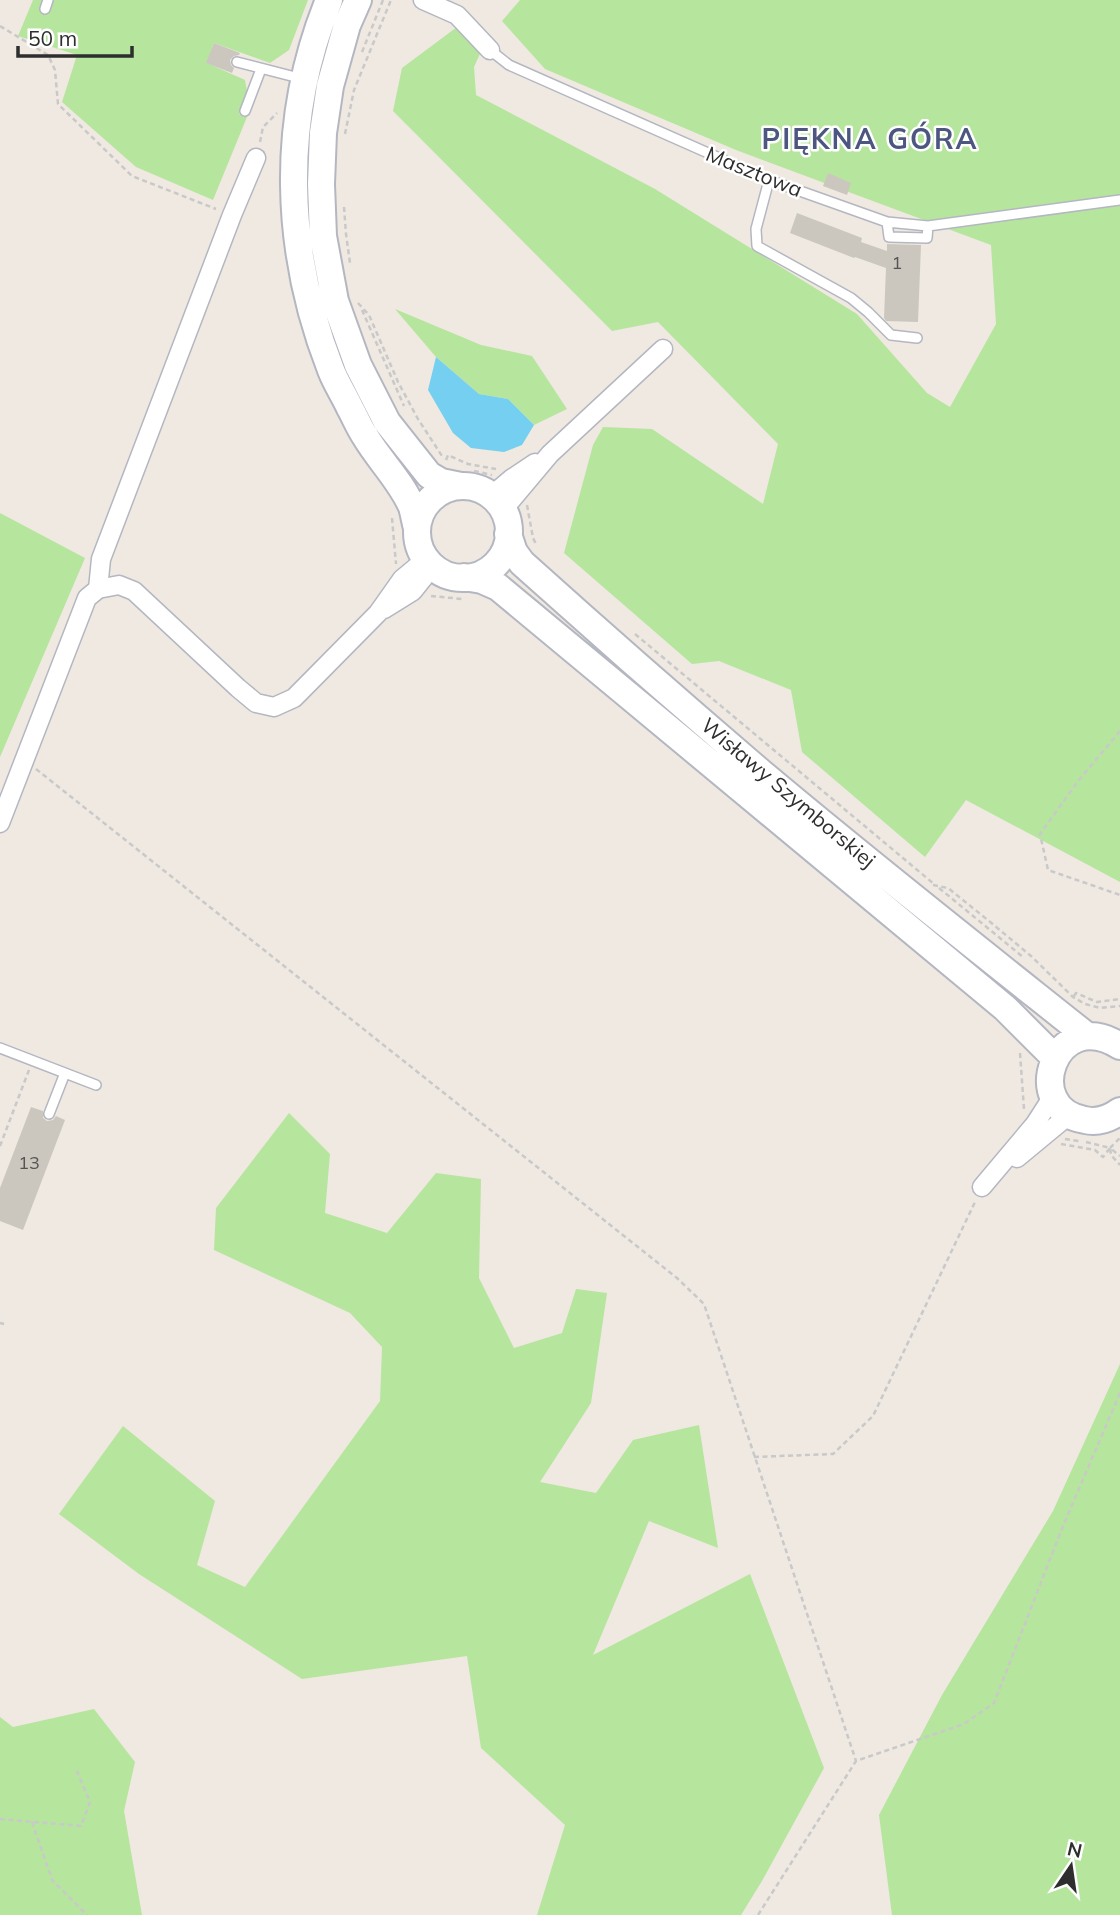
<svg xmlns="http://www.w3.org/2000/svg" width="1120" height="1915" viewBox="0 0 1120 1915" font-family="Mulish,sans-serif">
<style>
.green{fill:#b6e59e}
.water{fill:#75cff0}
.building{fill:#cbc7bf}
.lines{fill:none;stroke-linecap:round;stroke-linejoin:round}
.service-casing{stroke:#b4b7c1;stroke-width:12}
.minor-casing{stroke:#b4b7c1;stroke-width:21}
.secondary-casing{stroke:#b4b7c1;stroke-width:30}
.path{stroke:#c9c9c9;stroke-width:2.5;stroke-dasharray:5 3.5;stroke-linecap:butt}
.service{stroke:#fff;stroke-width:9}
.minor{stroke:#fff;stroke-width:18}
.secondary{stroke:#fff;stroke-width:26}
.labels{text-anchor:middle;stroke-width:5;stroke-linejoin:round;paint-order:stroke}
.number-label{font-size:18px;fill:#555452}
.street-label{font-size:21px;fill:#2e2e2e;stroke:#fff}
.district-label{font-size:28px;font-weight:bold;letter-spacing:2px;fill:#4d5680;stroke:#fff}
</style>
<rect width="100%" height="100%" fill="#efe9e1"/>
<path class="green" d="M33,0H308L289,50L270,63L214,43L207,63L245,80L247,91L239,114L247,117L213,200L136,167L62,102L77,55L18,36Z
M520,0H1120V882L966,800L925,857L802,752L791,690L719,661L692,664L564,553L593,445L603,427L652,429L763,504L778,444L658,322L612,331L393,111L402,68L457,27L483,47L474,67L476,95L655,189L857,314L927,393L950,407L996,324L991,245L736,150L545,69L502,21Z
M395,309L481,345L532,356L567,409L534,425L508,399L479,394L436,357Z
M0,513L85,558L0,757Z
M289,1113L330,1154L325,1213L387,1233L436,1173L481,1179L479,1278L514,1348L562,1333L576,1289L607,1293L591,1403L540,1482L596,1493L633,1440L699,1425L718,1548L649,1521L593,1655L750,1574L824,1768L762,1881L741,1915H537L565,1825L481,1748L467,1656L302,1679L139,1574L59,1514L123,1426L215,1501L197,1565L245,1587L380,1401L382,1347L350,1313L214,1250L216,1208Z
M1120,1364V1915H892L879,1815L942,1695L1053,1511Z
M94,1709L135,1762L124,1811L142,1915H0V1717L13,1727Z"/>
<path class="water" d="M436,357L479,394L508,399L534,425L522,445L504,452L471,448L453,433L428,390Z"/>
<path class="building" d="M214,43L240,53L239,55L234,56L230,60L231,65L234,68L232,73L206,63Z
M828,173L851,183L847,195L823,186Z
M797,213L862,238L861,242L887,251V244L921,245L918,322L886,321L884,318L886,268L855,257L854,258L790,233Z
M31,1107L43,1111V1118L47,1121L53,1120L56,1116L65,1120L23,1230L0,1221V1188Z"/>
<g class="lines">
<g class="service-casing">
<path id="service" d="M45,9L48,0
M490,50L509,65L769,180L887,222L928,226L1120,200
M237,62L303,79
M245,111L261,69
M769,180L756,229L757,246L851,298L868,312L891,335L917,338
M887,222L889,237L927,238L928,226
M0,1048L96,1085
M49,1114L65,1073"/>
</g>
<g class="minor-casing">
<path id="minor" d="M423,0L457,15L490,50
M491,496L511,479L535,463
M503,510L550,454L663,349
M98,589L119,585L134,591L238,688L256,703L274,707L294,698L378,613L402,579L426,559
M384,609L413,591L433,566
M0,823L87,598L98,589L101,559L232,215L256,158
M1017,1158L1069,1115
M982,1187L1035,1124L1053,1096"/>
</g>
<g class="secondary-casing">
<path id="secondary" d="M329,0C280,120 284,250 331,370C336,383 344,395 350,408C355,417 359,427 365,436C379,460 401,481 412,507C414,514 415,521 417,528
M358,0L347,25L330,86L323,133L321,184L323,236L335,301L358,365L387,422L429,475L441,482L461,486
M417 532a46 46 0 1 1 92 0a46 46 0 1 1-92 0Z
M508,534L514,552L522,563C602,635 683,706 765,776C871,865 979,950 1087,1036
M464,577L482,580L498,587L1005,1008L1055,1058
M1120,1046C1054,1004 1020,1110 1085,1120C1098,1123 1109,1119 1120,1111"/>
</g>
<path class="path" d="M0,26L48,55L55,70L58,104L132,176L216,209
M362,52L383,0
M345,134L354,90L391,0
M260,142L263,127L277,113
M344,207L346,234L350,263
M358,303L369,315L398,382L418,419L442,456
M362,310L404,406
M446,460L448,455L468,464L496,469
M474,471L492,475
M527,505L533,538L537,546
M392,518L396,564
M431,596L462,599
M635,634L934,884
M1120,731L1079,780L1040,834L1048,870L1120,895
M36,769L677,1278L704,1304L856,1761
M933,885L948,888L989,921L1031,956L1073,997L1085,1004L1100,1008L1120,1006
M939,888L1023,957
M1074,996L1076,993L1097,1002L1120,999
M1020,1053L1024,1109
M1065,1139L1079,1141
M1086,1142L1110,1148L1111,1155L1120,1165
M1061,1144L1095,1150L1103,1157L1110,1148L1120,1156
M0,1146L29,1070
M1110,1148L1120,1138
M0,1323L4,1324
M754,1457L833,1454L873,1416L975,1202
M0,1819L81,1826L90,1802L76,1769
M32,1822L52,1880L87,1915
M758,1915L856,1761L964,1724L994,1703L1063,1526L1120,1393"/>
<use href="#service" class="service"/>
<use href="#minor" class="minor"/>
<use href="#secondary" class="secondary"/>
</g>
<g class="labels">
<g class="number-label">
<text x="897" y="269">1</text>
<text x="29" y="1169">13</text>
</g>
<g class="street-label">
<text transform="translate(754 172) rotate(22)" y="7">Masztowa</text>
<text transform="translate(788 793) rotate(40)" y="7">Wisławy Szymborskiej</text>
</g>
<g class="district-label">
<text x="870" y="149">PIĘKNA GÓRA</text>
</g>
</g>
<g transform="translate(1071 1866) rotate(13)" stroke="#ffffff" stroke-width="5" paint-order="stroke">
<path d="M0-5L12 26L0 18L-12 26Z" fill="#2e2e2e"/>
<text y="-10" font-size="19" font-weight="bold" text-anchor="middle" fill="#2e2e2e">N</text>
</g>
<path d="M18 46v10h114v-10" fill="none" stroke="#2e2e2e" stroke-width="3.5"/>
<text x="28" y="46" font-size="21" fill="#2e2e2e" stroke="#ffffff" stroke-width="5" paint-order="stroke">50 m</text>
</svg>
